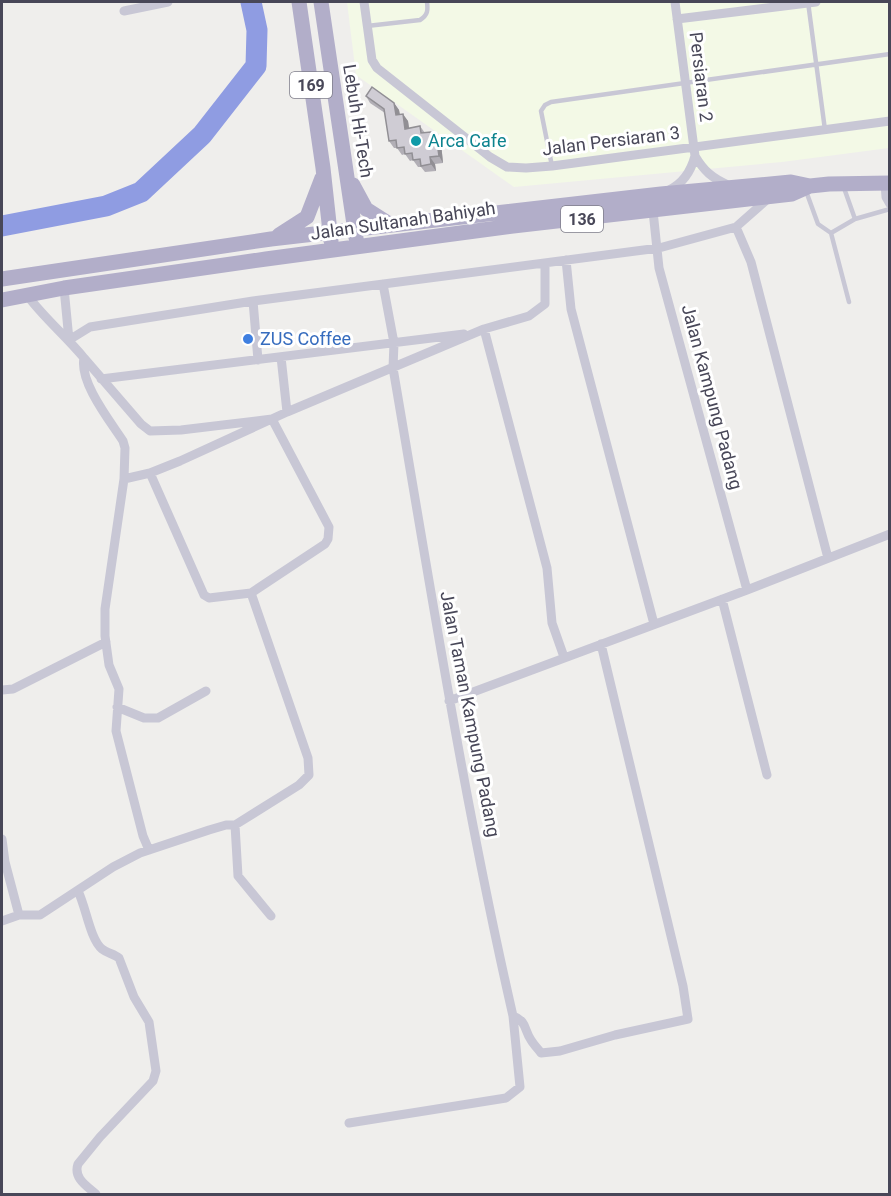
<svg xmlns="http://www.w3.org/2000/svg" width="891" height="1196" viewBox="0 0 891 1196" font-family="Roboto,sans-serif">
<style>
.commercial{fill:#f3f9e6}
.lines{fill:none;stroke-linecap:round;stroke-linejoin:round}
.river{stroke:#8f9ce2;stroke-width:21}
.service{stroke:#c8c7d5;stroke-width:4.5}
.minor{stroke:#c8c7d5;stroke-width:9}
.primary{stroke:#b2aec9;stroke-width:15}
.wall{fill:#b2afb6}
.shaded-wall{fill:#918f94}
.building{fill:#cfccd4;stroke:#918f94;stroke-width:1.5}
.culture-dot{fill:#0f9aa8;stroke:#fff;stroke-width:2}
.shop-dot{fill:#3f7fe0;stroke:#fff;stroke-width:2}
.labels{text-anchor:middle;stroke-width:6;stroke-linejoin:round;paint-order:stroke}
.shield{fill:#fff;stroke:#7f7e8a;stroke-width:1.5}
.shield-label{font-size:16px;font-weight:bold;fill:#484758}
.street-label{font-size:18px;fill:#484758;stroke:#fff}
.culture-label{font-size:18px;fill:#0d838f;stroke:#fff;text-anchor:start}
.shop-label{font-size:18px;fill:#366cbe;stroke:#fff;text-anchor:start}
</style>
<rect width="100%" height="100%" fill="#efeeec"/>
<path class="commercial" d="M347,2H889V148L782,162L514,187L356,75Z"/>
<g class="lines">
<path class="river" d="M2,226L106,206L141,192L202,135L256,66L257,30L251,2"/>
<path class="service" d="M808,2L825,130
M367,26L420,20C428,15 428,10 427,2
M552,166L541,111L545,105L551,102L890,54
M844,188L855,219
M806,191L818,224L831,233L849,302
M831,233L855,219L890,209"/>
<path class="minor" d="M364,2L372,60L377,68L490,157L507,167L526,168L552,166L890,121
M675,2L695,156C704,171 712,178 728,185
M124,11L168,2
M677,19L816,2
M885,183L886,197L890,204
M669,190C684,183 691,171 695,156
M653,211L659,268L747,590
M736,227L770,197
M566,260L571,309L654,624
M383,284L394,343L393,368C430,585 464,802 513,1016C527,1021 524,1030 531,1040C534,1045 538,1049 541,1053L560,1051L615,1035L688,1019L683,986L601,644
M64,288L69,340
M27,295C44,318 66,336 84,358C79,382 110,421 123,441L125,448L124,479L105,609V636L109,665L119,689L116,731L143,836L149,850
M253,301L258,360
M484,329L547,568L552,623L564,657
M69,340L90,327L253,301L659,248L736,227L751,262L828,558
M281,357L287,412
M101,379L464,334
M150,473L204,595L209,598L251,593
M124,479L150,473L180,461L287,412L484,329L529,316L545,304V263
M722,599L767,775
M2,690L13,689L106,642
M449,701L747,590L890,534
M117,707L144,718H158L206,691
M235,825L238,876L271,916
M2,839L5,862L19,915
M78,891C86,907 90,939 102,949C107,953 114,954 119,958L134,997L149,1022L156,1071L153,1081L100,1137L78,1164C73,1178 87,1186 96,1194
M2,921L19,915H40L113,867L140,853L209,830L226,825H235L299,785L309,775L308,758L251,593L325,544L328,539L329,527L272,419L181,430L150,431L141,424L84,358
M349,1123L506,1098L520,1087L513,1016"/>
<path class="primary" d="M299,2L323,168L331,241
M321,2L356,238
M353,185L366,209L391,225
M279,235L307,217L322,178
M2,279L271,239L661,194L791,182L810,186
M2,300L64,288L266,259L513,226L792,194L810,186L829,184L890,183"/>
</g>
<path class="wall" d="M366,96L394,103L399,110L400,115L408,121L409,128L420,126L425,133L436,136L441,143L443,163L435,164L436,171L425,172L421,167H418L413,160L410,161L405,154L402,155L397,148H394L389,141L385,113L370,103Z"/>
<path class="shaded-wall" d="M394,103L399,110L401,122L396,115Z
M403,114L408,121L410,135L405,129Z
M436,136L441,143L443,163L439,156Z
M430,157L435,164L436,171L431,164Z"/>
<path class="building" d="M372,87L394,103L396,115L403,114L405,129L420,126L421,133L431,132L436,136L439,156L430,157L431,164L421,166L420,159L413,160L412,153L405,154L404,147L397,148L396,140L389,141L384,109L366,96Z"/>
<circle class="culture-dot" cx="416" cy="141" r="6"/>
<circle class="shop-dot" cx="248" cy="339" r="6"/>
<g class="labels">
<g class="shield">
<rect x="290" y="72" width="42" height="26" rx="4.5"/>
<rect x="561" y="206" width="42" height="26" rx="4.5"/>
</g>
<g class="shield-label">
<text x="311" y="91">169</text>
<text x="582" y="225">136</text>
</g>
<g class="street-label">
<text transform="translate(701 77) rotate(83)" y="6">Persiaran 2</text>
<text transform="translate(358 121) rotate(81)" y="6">Lebuh Hi-Tech</text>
<text transform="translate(611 141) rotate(-7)" y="6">Jalan Persiaran 3</text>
<text transform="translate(403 221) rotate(-8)" y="6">Jalan Sultanah Bahiyah</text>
<text transform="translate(712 397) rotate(75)" y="6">Jalan Kampung Padang</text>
<text transform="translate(470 714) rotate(79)" y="6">Jalan Taman Kampung Padang</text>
</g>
<g class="culture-label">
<text x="428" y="147">Arca Cafe</text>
</g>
<g class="shop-label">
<text x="260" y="345">ZUS Coffee</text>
</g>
</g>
<rect width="891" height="1196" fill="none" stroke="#484758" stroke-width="6"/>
</svg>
